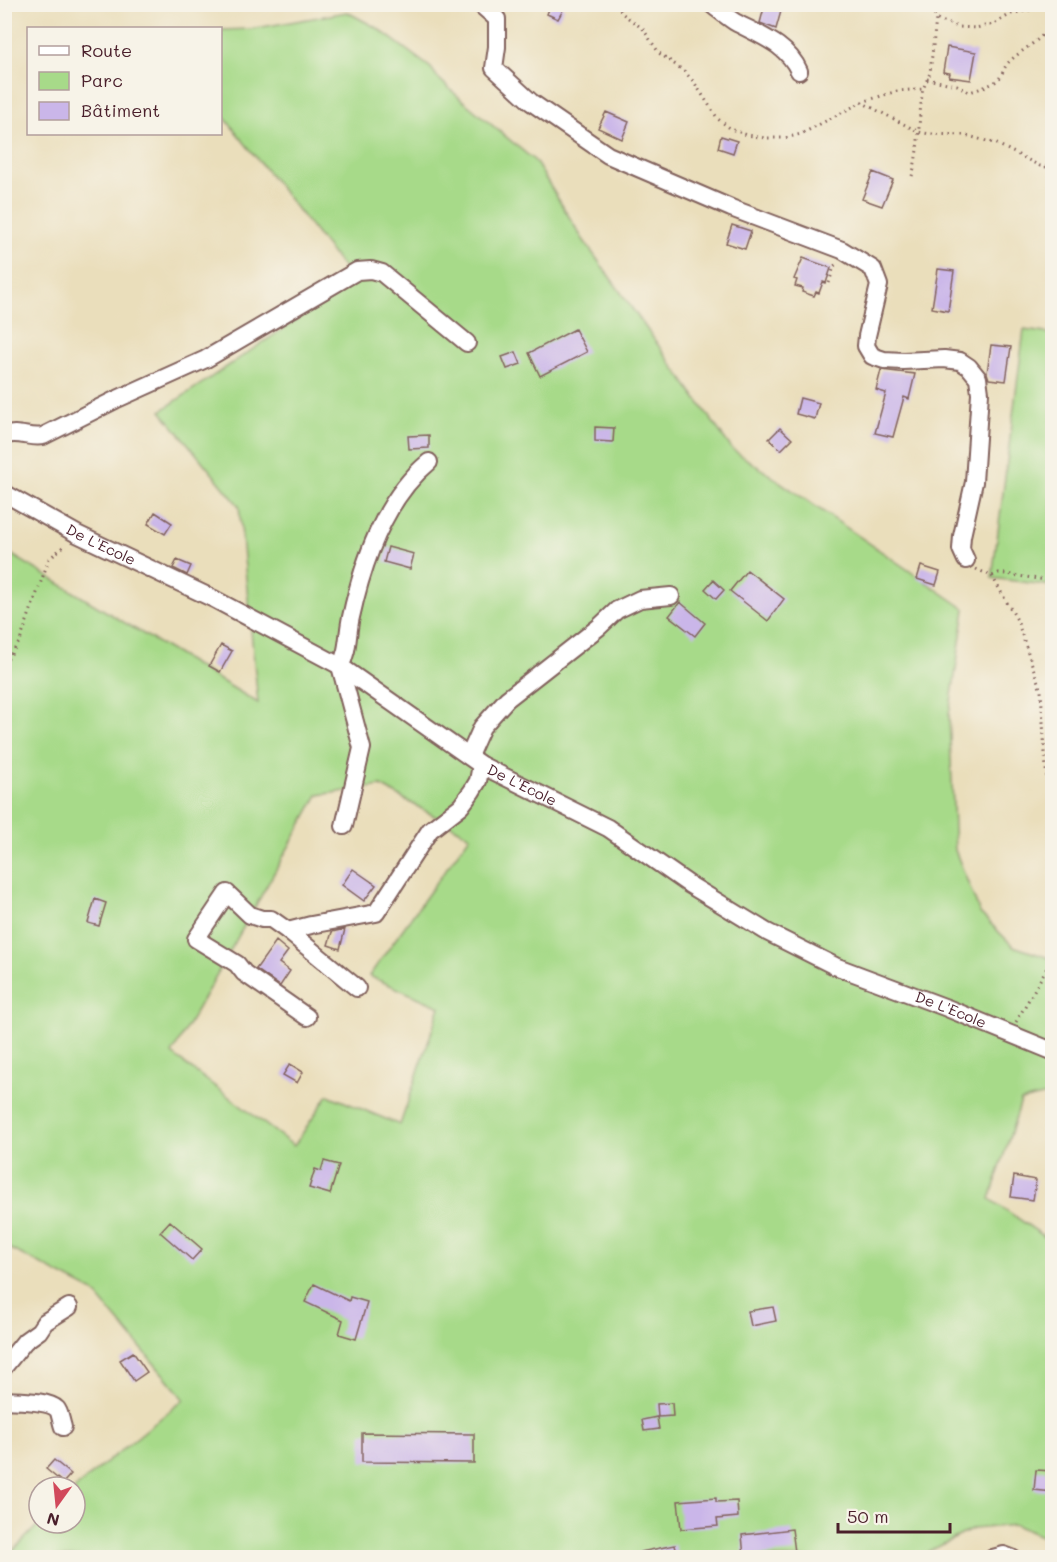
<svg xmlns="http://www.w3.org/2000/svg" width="1057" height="1562" viewBox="0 0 1057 1562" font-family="Mali,sans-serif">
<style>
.green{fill:#a7da89;stroke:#787c5a;stroke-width:1.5;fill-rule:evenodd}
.building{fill:#cab6e9}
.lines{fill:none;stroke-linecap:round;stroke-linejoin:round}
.street-casing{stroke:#82625d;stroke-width:20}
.path{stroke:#82625d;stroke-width:3;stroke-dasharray:1.5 4.5;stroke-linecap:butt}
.street{stroke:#fff;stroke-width:16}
.labels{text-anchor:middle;stroke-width:4.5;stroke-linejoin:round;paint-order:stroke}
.street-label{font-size:15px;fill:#4a1f2b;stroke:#f7f3e8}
</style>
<rect width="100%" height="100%" fill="#f7f3e8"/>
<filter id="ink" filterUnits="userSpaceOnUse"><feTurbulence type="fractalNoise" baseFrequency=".0167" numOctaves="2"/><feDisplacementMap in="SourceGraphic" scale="12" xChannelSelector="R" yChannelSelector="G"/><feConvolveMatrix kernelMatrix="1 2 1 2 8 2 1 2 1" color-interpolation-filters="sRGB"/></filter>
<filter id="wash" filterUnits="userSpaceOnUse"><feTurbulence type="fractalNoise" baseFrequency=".008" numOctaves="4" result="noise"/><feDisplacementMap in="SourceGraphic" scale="24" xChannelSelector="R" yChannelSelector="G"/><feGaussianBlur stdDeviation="1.35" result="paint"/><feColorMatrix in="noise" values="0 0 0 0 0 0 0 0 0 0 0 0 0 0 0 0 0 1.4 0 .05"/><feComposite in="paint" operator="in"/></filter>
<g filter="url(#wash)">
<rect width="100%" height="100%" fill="#eadebb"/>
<path class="green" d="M347,12L377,28L431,68L438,78L462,100L535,161L582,238L732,449L965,609L949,715L955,850L980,913L1013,946L1052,959V1094L1021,1101L990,1199L1052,1242V1541L1015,1525L973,1529L916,1558L7,1557L40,1523H75V1488L184,1399L94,1292L5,1246L4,550L258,703L239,506L161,411L354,281L221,113V30L251,29ZM381,786L470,836L369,976L440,1007L400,1125L328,1095L294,1146L172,1054L318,795Z
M1024,330L1052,334V586L992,578Z"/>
<g id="blocks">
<path class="building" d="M551,4H557L564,8L558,19L547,14Z
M765,4H783L776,29L760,23Z
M947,47L976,52L971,80L949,77L950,73L943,72Z
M606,112L629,122L622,139L598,128Z
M721,136L737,141L733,153L718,148Z
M873,172L893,180L882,206L862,199Z
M732,225L751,231L745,249L726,243Z
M803,258L831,268L826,283L823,282L819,293L816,292L814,296L802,292L803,288L795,286L797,280L794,279Z
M938,269L954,271L948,311L932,308Z
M575,329L587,352L540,376L529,353Z
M991,345L1011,347L1006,381L989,379L987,373Z
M516,352L521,364L507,369L502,357Z
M881,370L915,374L909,399L904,397L893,437L875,433L886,393L876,390Z
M800,398L819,403L815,419L796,414Z
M595,427L614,428L613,442L595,441Z
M780,428L792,439L781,450L769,439Z
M429,435V448L409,449L408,436Z
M155,512L172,523L165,534L148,524Z
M388,547L414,554L410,569L384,562Z
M177,560L191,566L187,575L173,568Z
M921,566L940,572L936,585L917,579Z
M747,570L784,599L768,621L730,591Z
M713,580L724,590L716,599L705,589Z
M680,602L705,623L695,636L669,616Z
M221,645L232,651L220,672L209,666Z
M353,869L376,885L364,901L342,885Z
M95,899L106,903L99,926L88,923Z
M345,929L340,949L328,945L332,932Z
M276,941L288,951L279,963L290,971L280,986L256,969Z
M290,1064L303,1072L297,1083L283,1075Z
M324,1161L339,1165L330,1194L309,1188L315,1169L321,1171Z
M1014,1176L1036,1180L1033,1200L1011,1197Z
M170,1221L202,1249L192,1260L160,1232Z
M314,1284L349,1301L350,1297L367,1302L356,1339L339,1334L343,1320L305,1302Z
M773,1307L776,1321L751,1326L748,1311Z
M133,1352L147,1372L134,1381L120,1360Z
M672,1403L673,1416L658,1417L657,1404Z
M657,1417L659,1429L644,1431L642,1420Z
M362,1433L474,1434V1463L362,1462Z
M54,1460L71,1474L63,1483L46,1469Z
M1036,1470L1053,1471V1492L1034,1490Z
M716,1498V1502L737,1501L738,1517L717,1519L718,1526L681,1529L678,1501Z
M792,1529L795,1552L744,1557L742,1535Z
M675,1545L678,1557H640V1552Z"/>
</g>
</g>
<g filter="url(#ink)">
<use href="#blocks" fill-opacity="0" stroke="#82625d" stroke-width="1.5"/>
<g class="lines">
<g class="street-casing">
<g id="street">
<path d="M480,4L497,19V47L494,68L531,102L608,155L731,208L842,250L873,269L879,285L867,336L866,346L872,356L884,360L903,361L944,359L960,361L969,367L978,378L980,393L974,482L962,536L961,549L966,560"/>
<path d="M711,4C719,10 727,17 735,22C759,35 787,44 799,71"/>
<path d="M4,436C17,430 30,439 43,436L115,400L206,359L357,271L371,270L382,273L467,343"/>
<path id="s1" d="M4,493L77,534L214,599L340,666L481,765L608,828L690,885L767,932L835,966L947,1008L1052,1051"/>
<path d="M469,756L482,727L507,699L599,627L617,610L640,599L671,596"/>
<path d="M344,826L362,748L340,666C349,651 347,634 351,617C363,562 384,499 429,462"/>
<path d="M288,931L311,925L376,913L430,830L461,806L472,791L478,781L481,765"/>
<path d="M307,1017L244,973L237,964L196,939L227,893L250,915L262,919H271L288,931L357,988"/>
<path d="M4,1367L25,1341L39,1331L45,1322L69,1307"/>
<path d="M4,1400C17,1401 48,1400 57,1409C60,1412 61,1422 63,1427"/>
<path d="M993,1558L1004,1555L1012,1558"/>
</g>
</g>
<path class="path" d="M617,4L623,14L643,29L659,53L684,71L694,82L718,119L731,129L747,135L765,138H785L801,134L862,102L897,91L923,89L930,73L936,19
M929,4L936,19L958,27L976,28L994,24L1011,14L1045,7L1050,4
M927,79L957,85L969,92C974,91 991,85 995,82C1003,77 1002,70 1008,63C1020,50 1047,38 1052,21
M861,102L919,132L930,134L965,135L997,144L1040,166L1052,168
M912,176C920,147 918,118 923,89
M829,283L834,266L837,264
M976,569L992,576L999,573L1052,581
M992,576L1017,620L1041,691L1052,862
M4,664L20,641L49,559L65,545
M1016,1022L1052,959"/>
<use href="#street" class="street"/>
</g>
</g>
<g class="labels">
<g class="street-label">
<text dy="5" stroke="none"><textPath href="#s1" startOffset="110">De L'Ecole</textPath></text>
<text dy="5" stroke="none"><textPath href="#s1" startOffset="596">De L'Ecole</textPath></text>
<text dy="5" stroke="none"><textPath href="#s1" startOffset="1082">De L'Ecole</textPath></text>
</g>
</g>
<rect width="1057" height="1562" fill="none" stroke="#f7f3e8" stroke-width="24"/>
<rect x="27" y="27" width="195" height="108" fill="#f7f3e8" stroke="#b29e9c" stroke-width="1.5"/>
<rect x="39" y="46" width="30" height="9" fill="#ffffff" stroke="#b29e9c" stroke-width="1.5"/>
<text x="81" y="57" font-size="18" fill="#4a1f2b">Route</text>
<rect x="39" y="72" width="30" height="18" fill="#a7da89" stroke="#b29e9c" stroke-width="1.5"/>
<text x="81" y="87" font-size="18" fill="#4a1f2b">Parc</text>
<rect x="39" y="102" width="30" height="18" fill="#cab6e9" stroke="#b29e9c" stroke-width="1.5"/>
<text x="81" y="117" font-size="18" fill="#4a1f2b">Bâtiment</text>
<g transform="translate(57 1505) rotate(195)"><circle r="28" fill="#f7f3e8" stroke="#b29e9c" stroke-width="1.5"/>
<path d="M0-4.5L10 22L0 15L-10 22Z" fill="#d1495b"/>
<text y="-9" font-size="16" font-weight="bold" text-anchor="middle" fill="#4a1f2b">N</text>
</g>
<path d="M838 1523v9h112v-9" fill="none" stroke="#4a1f2b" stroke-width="3"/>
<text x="847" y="1523" font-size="18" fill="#4a1f2b" stroke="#f7f3e8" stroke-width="4.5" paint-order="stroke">50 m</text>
</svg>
